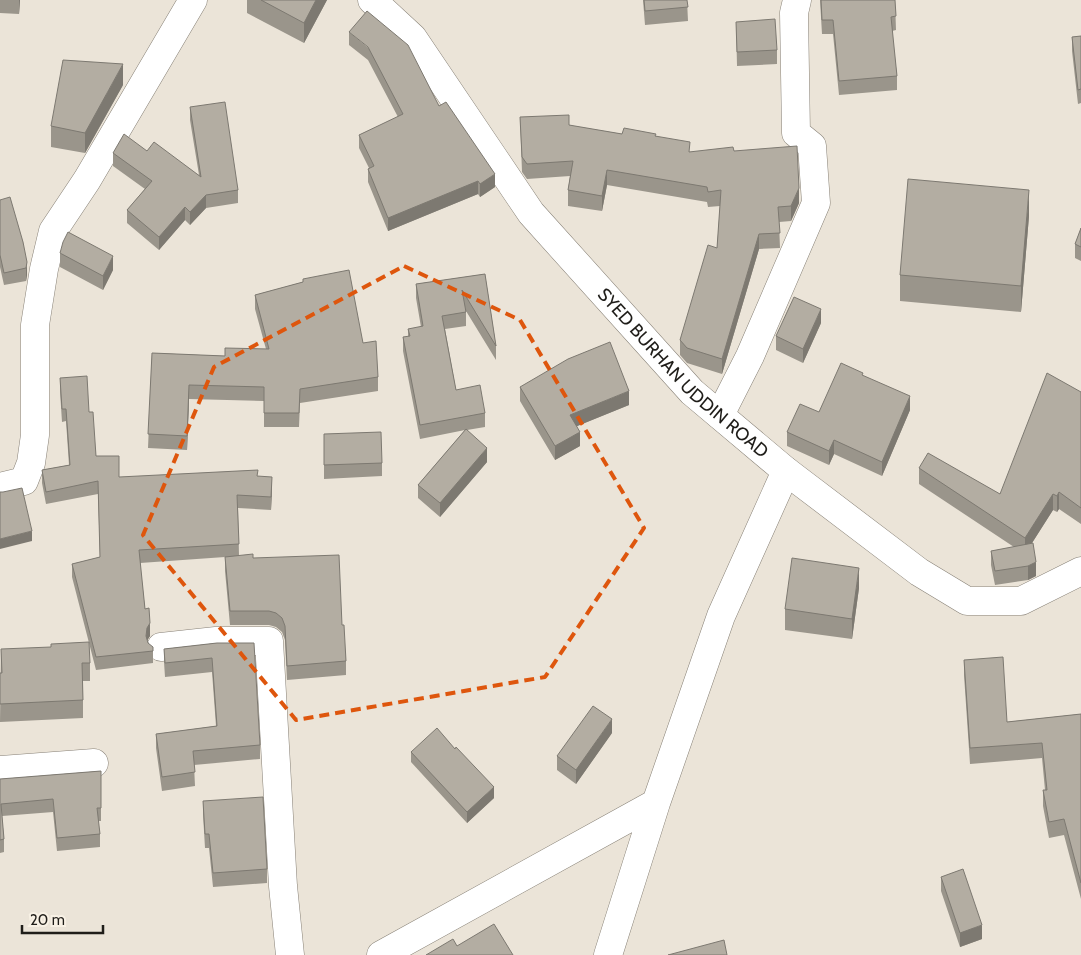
<svg xmlns="http://www.w3.org/2000/svg" width="1081" height="955" viewBox="0 0 1081 955" font-family="Cabin,sans-serif">
<style>
.lines{fill:none;stroke-linecap:round;stroke-linejoin:round}
.minor-casing{stroke:#878076;stroke-width:29}
.tertiary-casing{stroke:#878076;stroke-width:29}
.minor{stroke:#fff;stroke-width:28}
.tertiary{stroke:#fff;stroke-width:28}
.wall{fill:#9a958b}
.shaded-wall{fill:#7d7971}
.building{fill:#b3ada2;stroke:#7d7971}
.marked{fill:none;stroke:#de560d;stroke-width:4;stroke-dasharray:10 6;stroke-linejoin:round}
.labels{text-anchor:middle;stroke-width:4.5;stroke-linejoin:round;paint-order:stroke}
.street-label{font-size:18px;fill:#1f1d19;stroke:#f8f1e5}
</style>
<rect width="100%" height="100%" fill="#ebe4d8"/>
<g class="lines">
<g class="minor-casing">
<path id="minor" d="M720,415L750,356L816,203L812,146L796,133L794,13L797,0
M0,487L24,481L31,463L35,435V325L44,269L53,231L87,180L193,0
M161,647L216,641H269L283,886L290,955
M0,770L94,763
M381,955L656,803
M608,955L656,803L721,616L786,471"/>
</g>
<g class="tertiary-casing">
<g id="tertiary">
<path id="s1" d="M372,0L413,38L531,213L692,392L786,471L919,572L967,601H1021L1081,571"/>
</g>
</g>
<use href="#minor" class="minor"/>
<use href="#tertiary" class="tertiary"/>
</g>
<path class="wall" d="M0,0H20L19,14L0,13Z
M247,0H327L304,43L247,13Z
M643,0H687L688,21L645,25Z
M820,0H895L896,30L892,31L897,76V90L839,95L833,34H822Z
M736,22L777,50V64L737,66Z
M349,32L439,106L495,187L480,197L478,194L388,231L368,182V169L369,168L359,148V135L398,117L368,60L349,45Z
M1081,36V103L1078,104L1072,51V37Z
M123,85L85,153L51,147V126Z
M190,107L238,190V203L206,208L190,225L185,220L159,250L127,223V210L145,189L113,166V153L147,151L199,175L190,120Z
M520,117L622,134L656,136L690,152L734,151L799,203L791,221L779,222L780,248L759,249L722,374L687,363L680,355V340L717,248L720,206L708,207L707,202L607,185L602,211L568,206V190L570,176L527,179L522,172Z
M0,200L23,242L27,275L26,281L4,285L0,267Z
M1029,216L1021,312L900,301V275Z
M1081,228V261L1075,258V244Z
M60,253L113,270L103,290L60,267Z
M485,274L496,346V360L466,311V326L445,329L456,390L485,413V427L467,430L487,462L440,517L418,498V485L465,430L420,439L403,351V337H408V329L421,327L416,298V284Z
M303,279L363,343L378,377V391L300,403L299,427H264V401L189,399L187,450L148,448L152,353L225,356L266,349L255,309V295L303,282Z
M821,323L803,363L776,350V336Z
M863,376L910,410L882,476L834,454L829,465L787,446V432L819,412Z
M60,378L89,412L96,456L119,477L258,476L272,489L271,510L238,508L239,556L253,558L342,625L346,661V675L287,680L285,640L282,632L276,627L269,625H230L225,571V557L140,563L145,609L150,636L147,640L153,651V663L96,670L72,577V564L100,557L98,494L46,504L42,483V470L69,465L66,421L62,422L60,391Z
M520,387L629,405L577,426L580,446L555,460L520,401Z
M1081,392V524L1059,509L1057,512L1053,510L1032,543L1036,576L1028,580L995,585L991,565V551L1014,547L919,484V468L1000,494Z
M324,434L382,463V476L324,479Z
M859,588L852,639L785,630V609Z
M217,643L260,745V759L194,765L195,786L162,791L156,748V734L216,726L212,672L165,677L164,662V649Z
M1,649L90,663V681H83V718L0,722Z
M964,660L1007,722L1081,714V899L1064,835L1049,838L1043,806V790H1045L1042,758L970,764L964,675Z
M612,733L576,784L557,770V756Z
M411,752L494,798L467,823L411,762Z
M101,771V821H98L100,834V847L57,851L53,812L2,816L4,839V852L0,853V779Z
M203,801L267,869V883L213,887L209,848H205L203,814Z
M941,877L982,939L960,947L941,891Z"/>
<path class="shaded-wall" d="M19,0H20L19,14Z
M316,0H327L304,43V23Z
M123,64V85L85,153V133Z
M607,170V185L602,211V196Z
M495,174V187L480,197V184Z
M478,181V194L388,231V218Z
M799,188V203L791,221V206Z
M1029,190V216L1021,312V286Z
M206,195V208L190,225V212Z
M185,207V220L159,250V237Z
M759,234V249L722,374V359Z
M113,256V270L103,290V276Z
M27,262V275L26,281V268Z
M821,309V323L803,363V349Z
M189,385V399L187,450V436Z
M629,391V405L570,429V415Z
M910,396V410L882,476V462Z
M580,432V446L555,460V446Z
M834,440V454L829,465V451Z
M487,448V462L440,517V503Z
M272,477V489L271,510V497Z
M1059,492V509L1057,512V496Z
M1053,494V510L1025,554V538Z
M32,531V541L0,549V539Z
M1036,562V576L1028,580V566Z
M859,568V588L852,639V619Z
M150,623V636L147,641L146,636L147,628Z
M612,719V733L576,784V770Z
M494,787V798L467,823V812Z
M982,925V939L960,947V933Z"/>
<path class="building" d="M261,0H316L304,23Z
M644,0H687L688,7L645,11Z
M821,0H895L896,16L891,17L897,76L839,81L833,20H822Z
M367,11L408,45L439,106L446,102L495,174L480,184L478,181L388,218L368,169L374,166L359,135L403,114L368,47L349,32Z
M775,19L777,50L737,52L736,22Z
M1081,36V89L1078,90L1072,37Z
M63,60L123,64L85,133L51,126Z
M225,102L238,190L206,195L190,212L185,207L159,237L127,210L152,181L113,153L124,134L147,151L154,142L201,177L190,107Z
M569,115V125L622,134L624,128L656,134L655,136L690,142L689,152L733,147L734,151L797,146L799,188L791,206L778,207L780,233L759,234L722,359L687,348L680,340L708,245L717,248L721,190L708,192L707,187L607,170L602,196L568,190L573,161L527,164L522,157L520,117Z
M908,179L1029,190L1021,286L900,275Z
M10,197L23,242L27,262L26,268L4,273L0,255V200Z
M1081,228V247L1075,244Z
M68,232L113,256L103,276L60,253L63,242Z
M349,270L363,343L376,341L378,377L300,389L299,413H264V387L189,385L187,436L148,434L152,353L225,356V348L269,349L255,295L303,282V279Z
M485,274L496,346L462,290L466,312L442,316L456,390L480,385L485,413L420,425L403,337L410,336L408,329L423,326L416,284Z
M794,297L821,309L803,349L776,336Z
M610,342L629,391L570,415L580,432L555,446L520,387L568,359Z
M841,363L863,373L862,375L910,396L882,462L834,440L829,451L787,432L800,404L819,412Z
M1047,373L1081,392V508L1059,492L1057,496L1053,494L1025,538L919,468L928,453L1000,494Z
M87,376L89,412H93L96,456H119V477L258,470L257,476L272,477L271,497L237,495L239,544L139,550L145,609L149,608L150,623L147,628L146,636L148,643L153,647V651L96,657L72,564L100,557L98,481L46,492L42,470L70,465L66,409H62L60,378Z
M466,429L487,448L440,503L418,485Z
M381,432L382,463L324,465V434Z
M22,488L32,531L0,539V492H3Z
M1033,543L1036,562L1028,566L995,571L991,551Z
M253,554V558L339,555L342,625H344L346,661L287,666L285,626L282,618L276,613L269,611H230L225,557Z
M792,558L859,568L852,619L785,609Z
M89,642L90,663H82L83,700L0,704V673H2L1,649L51,647V644Z
M217,643H254L260,745L193,751L195,772L162,777L156,734L217,726L212,658L165,663L164,649Z
M1003,657L1007,722L1081,714V883L1064,819L1049,822L1043,790H1047L1042,743L970,748L964,660Z
M593,706L612,719L576,770L557,756Z
M437,728L455,749L456,747L494,787L467,812L411,752Z
M101,771V808H97L100,834L57,838L53,799L1,804L4,839L0,840V779Z
M263,797L267,869L213,873L209,834H205L203,801Z
M963,869L982,925L960,933L941,877Z
M494,924L513,955H426L453,939L457,946Z
M724,940L727,955H668Z"/>
<path class="marked" d="M404,266L520,320L644,528L545,677L296,720L143,535L214,367Z"/>
<g class="labels">
<g class="street-label">
<text dy="6" stroke="none"><textPath href="#s1" startOffset="488">SYED BURHAN UDDIN ROAD</textPath></text>
</g>
</g>
<path d="M22 925v8h81v-8" fill="none" stroke="#1f1d19" stroke-width="2.5"/>
<text x="30" y="925" font-size="15" fill="#1f1d19" stroke="#f8f1e5" stroke-width="4" paint-order="stroke">20 m</text>
</svg>
